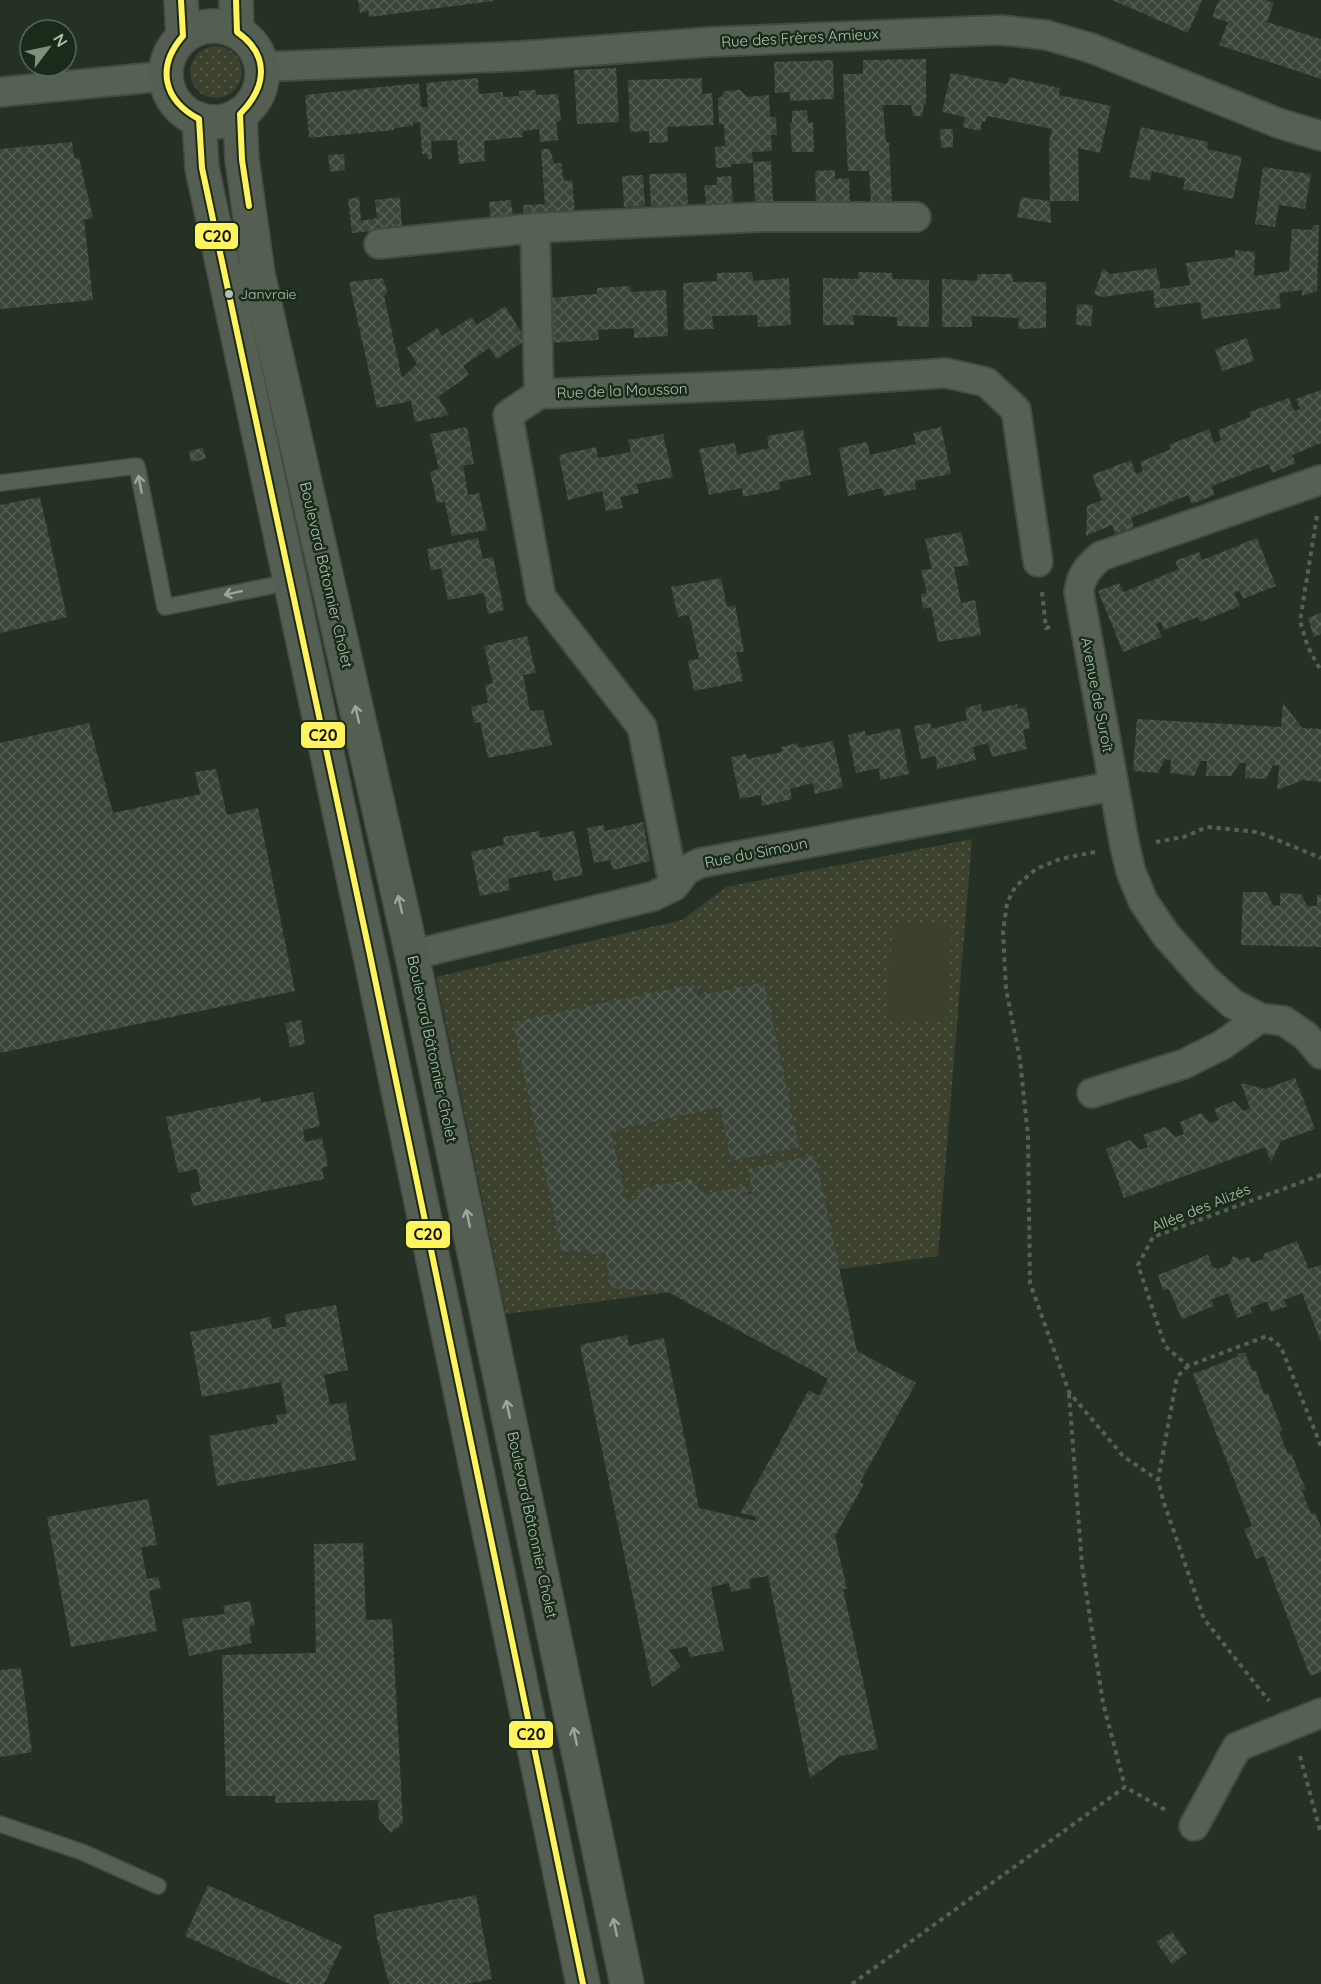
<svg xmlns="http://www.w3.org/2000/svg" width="1321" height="1984" viewBox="0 0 1321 1984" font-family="Quicksand,sans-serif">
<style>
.grass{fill:url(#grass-dots)}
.garden{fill:#3c412d}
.building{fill:url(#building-cross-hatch)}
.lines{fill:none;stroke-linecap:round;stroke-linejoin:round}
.lane-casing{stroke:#444c42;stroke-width:18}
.street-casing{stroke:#444c42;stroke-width:32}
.secondary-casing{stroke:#444c42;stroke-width:36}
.path{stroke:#576055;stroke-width:4;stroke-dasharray:4.5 4.5;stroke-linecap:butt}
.lane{stroke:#566055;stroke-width:15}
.street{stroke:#566055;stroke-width:28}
.secondary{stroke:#545e53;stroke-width:33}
.bus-1-casing{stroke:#1b2b19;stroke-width:10}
.bus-1{stroke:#fff45e;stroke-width:6}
.oneway{stroke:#99ab98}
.oneway2{stroke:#98aa97}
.bus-dot{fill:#afc4ae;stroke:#1b2b19;stroke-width:2}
.labels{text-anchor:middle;stroke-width:5;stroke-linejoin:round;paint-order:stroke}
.bus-label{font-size:14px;fill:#afc4ae;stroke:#1b2b19;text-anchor:start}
.street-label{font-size:15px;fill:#afc4ae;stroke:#1b2b19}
.line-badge{stroke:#1b2b19;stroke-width:2}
.pale-badge-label{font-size:16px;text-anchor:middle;font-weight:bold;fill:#111}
</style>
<defs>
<pattern id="grass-dots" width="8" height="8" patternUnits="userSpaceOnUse" patternTransform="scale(1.5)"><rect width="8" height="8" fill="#3c412d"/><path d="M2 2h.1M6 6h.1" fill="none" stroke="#565b49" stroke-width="1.8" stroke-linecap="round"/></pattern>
<pattern id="building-cross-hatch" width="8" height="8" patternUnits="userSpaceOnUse" patternTransform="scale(1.5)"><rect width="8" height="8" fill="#3b453a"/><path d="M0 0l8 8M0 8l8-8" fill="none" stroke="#555e54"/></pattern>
</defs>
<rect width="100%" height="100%" fill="#263125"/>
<path class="grass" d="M190 72a26 26 0 1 1 52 0a26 26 0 1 1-52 0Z
M972,839L938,1256L506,1314L436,977L682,920L726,887Z"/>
<path class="garden" d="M893,922L952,927L945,1022L886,1017Z"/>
<path class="building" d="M358,0H492L493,1L369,17L368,11L360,13Z
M1112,0H1202L1188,33Z
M1219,0H1266L1274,3L1267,22L1321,39V79L1219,45L1228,22L1212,17Z
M926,59V104L924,105L922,116H913L911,105H883L886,142L889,143L892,202L871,201L869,171H848L843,74H863V60Z
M833,60L834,99L790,101V92L775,93L774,62Z
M616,68L619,122L577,124L574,70Z
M951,73L1007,84L1009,77L1060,88L1059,95L1111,106L1100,153L1078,148L1079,201H1050L1049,142L1052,129L987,116L985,122L982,121L980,131L963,127L965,117L942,112Z
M478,78L479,94L503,92V97L519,96V91L535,90L536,95L558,94L561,121L556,122L558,140L540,142L539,129L523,131V137L484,141L485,161L459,164L457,140L431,141L432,159H428L427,154H422L420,122L413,123V126L394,128V130L309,138L305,95L419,83L421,107H428L426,83Z
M702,78V94L712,93L714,125L667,127L668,142L649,143V131L630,132L628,80Z
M740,90L747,97L769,95L770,117H776L777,135H771L772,151L752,152L753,163L731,164V167L716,168L715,147L725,146L724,124H719L718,98L721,97L725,91Z
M807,110L808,123L813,122L814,152H792L790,123H792V111Z
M1141,127L1208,142L1207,149L1242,157L1233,199L1183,189L1185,179L1152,171L1150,181L1129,177Z
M940,129H953V147L941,148Z
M72,142L74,158H79L93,218L84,220L93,300L0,309V149Z
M541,149H550L554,164L561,163L564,181L572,180L575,212L524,216L523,205L545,204Z
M344,154L345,170L330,172L328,155Z
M771,161L773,202H755L753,162Z
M1263,167L1311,174L1305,209L1279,205L1275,227L1255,224Z
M835,170V179L849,178L850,201H816L815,171Z
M686,173L688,205L651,206L649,174Z
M643,175L645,206L624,207L622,176Z
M731,176L733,203L706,204L704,185H717V177Z
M359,197L361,221L377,218L375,200L400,197L402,228L352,233L348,199Z
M1021,197L1050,201L1051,223L1017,217Z
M511,200L513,218L491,220L489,202Z
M1313,225H1319L1317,291L1302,296V290L1279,293L1281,308L1202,319L1200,302L1155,308L1153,290L1102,297L1094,294L1103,268L1110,274L1156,268L1161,289L1190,285L1186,263L1235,257V250L1255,252L1254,276L1289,271L1292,229L1312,230Z
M752,272L753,281L789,278L791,325L758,327L757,315L712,316L714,329L684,330L683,283L717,281V273Z
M858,272L892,273L893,279L929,280V327L897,326V317L853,315L854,325H823V278L858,279Z
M977,274H1012L1013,282H1046V328L1018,329L1019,318L972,316V327H942V279L977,281Z
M383,278L387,292L384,296L402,378L417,364L407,348L437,328L442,336L471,317L477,325L505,306L526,340L497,359L489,348L463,366L469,375L438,397L449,415L415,422L411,401L377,408L349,282Z
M630,286L631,292L666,290L668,336L634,338V328L598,330L599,340L550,343L547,298L597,294V288Z
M1077,304L1093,305L1091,326L1076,325Z
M1247,338L1254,361L1222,371L1215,349Z
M1321,390V443L1292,455L1296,463L1272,473L1269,464L1212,486L1214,495L1192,504L1188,495L1131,518L1134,527L1115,534L1112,525L1086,536L1087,506L1102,500L1092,475L1131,460L1136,474L1143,471L1140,462L1171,449L1169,445L1209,429L1214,443L1221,440L1218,430L1251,417L1249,412L1289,398L1294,411L1300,409L1296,399Z
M467,427L474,464L463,465L466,482L468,495L479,493L487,530L452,536L445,502L437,503L430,472L439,469L430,434Z
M941,427L951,474L915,481L916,489L884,496L882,488L848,496L839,448L867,442L870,455L916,444L913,433Z
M803,430L811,475L779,482L781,489L743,497L742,488L709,495L699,449L735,443L737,455L769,448L767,436Z
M663,434L673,477L637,484L639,493L620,497L623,508L606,511L602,491L568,500L559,455L596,447L598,458L631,452L628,440Z
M203,448L206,459L191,462L189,451Z
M40,497L67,617L0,633V505Z
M961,532L969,565L954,567L961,603L975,600L981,635L938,642L931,607L923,609L921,594L927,593L921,570L932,569L925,539Z
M478,538L483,559L493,557L504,610L488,614L484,593L448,600L441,568L431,571L427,549Z
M1257,538L1276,586L1243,599L1240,591L1234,593L1240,606L1200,622L1198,617L1164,630L1161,622L1156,624L1162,637L1123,652L1098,591L1119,583L1124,592L1179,569L1175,561L1199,552L1202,560Z
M721,578L727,607L735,605L744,652H736L743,681L694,691L688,661L699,659L689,615L678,617L671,587Z
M1321,613V634L1314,637L1308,618Z
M527,636L536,673L523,675L527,695L530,711L543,710L552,745L488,758L480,722L474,723L471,707L488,703L485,685L493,683L484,646Z
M1283,703L1302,728L1321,729V782L1303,780L1277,790L1279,766L1273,765L1266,779L1245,778L1246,763H1240L1231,776H1206L1207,761H1201L1194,776L1170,773L1171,760L1165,759L1158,773L1133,771L1137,719L1281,727Z
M981,704L982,712L1017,704L1018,709L1026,707L1030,728L1023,730L1027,749L992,757L988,743L973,747L976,760L937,769L936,756L921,759L914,726L930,723L931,729L967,720L965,708Z
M89,723L113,813L200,794L195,772L216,769L227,815L258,808L295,991L0,1053V743Z
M900,728L909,774L880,780L879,768L856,773L848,735L865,731L866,736Z
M833,741L843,787L815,794L813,783L790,789L792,799L762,806L761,795L740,799L731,757L746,754L747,759L782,752L781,747L798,743L799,748Z
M643,822L650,861L613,870L610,860L594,863L587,828L604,825L605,831Z
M539,831L540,838L574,831L583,875L554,881L551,870L530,874L508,879L510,890L480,896L471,852L504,845L503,837Z
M1243,892H1266L1273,905L1280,906V893L1301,894L1307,906H1317V895H1321V947L1241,945Z
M764,982L799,1147L731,1161L720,1107L611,1131L626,1201L637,1199L635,1190L691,1179L705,1194L745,1186L747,1195L753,1194L748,1169L815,1155L857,1351L916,1383L860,1482L864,1484L835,1536L847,1589H843L878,1749L840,1756L810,1778L768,1576L749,1579L751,1588L731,1592L729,1583L711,1587L724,1651L690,1657L687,1646L669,1650L681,1667L652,1687L580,1345L627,1335L629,1346L664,1338L699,1508L756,1521L755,1516L740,1513L809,1390L819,1396L828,1379L668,1292L611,1288L605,1252L589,1255L587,1249L562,1252L513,1022L694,984L697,996Z
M301,1020L305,1044L290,1047L285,1023Z
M1295,1078L1315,1129L1281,1141L1271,1162L1265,1147L1124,1198L1106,1149L1130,1140L1140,1150L1148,1147L1143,1135L1165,1127L1176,1137L1184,1134L1180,1122L1201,1113L1210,1123L1219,1120L1214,1109L1234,1101L1243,1111L1250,1108L1241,1083L1265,1089Z
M313,1092L320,1126L303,1130L305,1142L322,1138L328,1166L322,1168L324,1179L193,1206L190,1194L201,1191L197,1169L178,1173L166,1117L260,1098L261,1103Z
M1297,1241L1309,1269L1321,1265V1342L1302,1293L1284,1300L1287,1306L1271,1312L1267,1301L1250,1308L1252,1313L1237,1318L1228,1293L1211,1300L1214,1306L1182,1319L1169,1289L1163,1290L1158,1275L1208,1255L1213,1267L1218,1269L1230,1264L1233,1256L1240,1260L1249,1257L1252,1263L1263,1259L1264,1254Z
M336,1305L348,1370L324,1375L330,1405L346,1402L356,1460L217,1486L209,1436L278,1423L276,1415L287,1414L281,1382L202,1397L190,1332L270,1317L272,1329L287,1326L285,1314Z
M1239,1353H1245L1252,1370L1256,1371L1264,1394L1268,1393L1282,1430L1279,1432L1288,1454L1291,1453L1306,1490L1299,1491H1302L1311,1514L1315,1513L1321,1527V1672L1310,1676L1264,1556L1256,1559L1244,1529L1252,1526L1193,1374L1237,1357Z
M148,1499L157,1545L141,1547L147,1579L158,1577L161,1588L149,1591L157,1631L71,1647L47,1517Z
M363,1543L366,1620L392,1619L403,1823L391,1833L379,1819L378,1800L275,1803V1796H226L222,1655L316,1653L314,1544Z
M250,1601L255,1625L249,1627L252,1643L189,1656L182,1619L225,1614L223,1606Z
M21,1668L32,1752L0,1757V1670Z
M208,1885L342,1946L324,1984H289L185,1936Z
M476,1895L492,1979L468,1984H389L377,1938L374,1915Z
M1172,1932L1187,1953L1172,1964L1156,1942Z"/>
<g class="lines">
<g class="lane-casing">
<path id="lane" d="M0,483L137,466L165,607L290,582
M0,1824L82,1852L158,1886"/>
</g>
<g class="street-casing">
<path id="street" d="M262,67L520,56L710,42L1000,30L1046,35L1091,48L1278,123L1321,136
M0,92L166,76
M535,228L539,394
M379,244L535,228L760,217H916
M1320,480L1101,556C1088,567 1081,575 1079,592L1125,847L1131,872L1143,901L1166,935L1207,981L1233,1004L1260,1018L1284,1021L1306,1036L1321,1054
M674,886L642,727L541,597L508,415L539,394L781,384L946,373L986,382L1016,410L1038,562
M412,955L654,896L674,886L686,870L700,863L1114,786
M1092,1093L1184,1064L1222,1045L1260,1018
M1194,1826L1237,1747L1321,1713"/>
</g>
<g class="secondary-casing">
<path id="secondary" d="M181,0L183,36
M236,0L237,32
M166 74a48 48 0 1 1 96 0a48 48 0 1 1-96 0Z
M240,114L242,160L258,274L412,955L627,1984
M199,119L202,168L370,955L583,1984"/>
</g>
<path class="path" d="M1317,516L1300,621L1308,647L1321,671
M1042,592L1046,628L1053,626
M1156,842L1184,837L1207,827L1258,832L1321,858
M1095,852L1060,859L1036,869L1015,887L1007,903L1003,932L1006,989L1020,1060L1028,1136L1030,1283L1069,1392L1123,1456L1158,1480
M1321,1175L1153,1237L1138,1265L1165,1346L1188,1366L1267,1336L1281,1347L1321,1446
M1188,1366L1177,1377L1158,1480L1163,1500L1204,1619L1269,1701
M1069,1394L1082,1565L1103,1703L1125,1787
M1300,1756L1321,1834
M852,1984L1125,1787L1167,1811"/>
<use href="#lane" class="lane"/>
<use href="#street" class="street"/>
<use href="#secondary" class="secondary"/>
<g class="bus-1-casing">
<path id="bus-1" d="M181,0L183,36C156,67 163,100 199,119L202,168L370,955L583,1984
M236,0L237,32C270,55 267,87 240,114L242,160L249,206"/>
</g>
<use href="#bus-1" class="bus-1"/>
</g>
<defs><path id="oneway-shaft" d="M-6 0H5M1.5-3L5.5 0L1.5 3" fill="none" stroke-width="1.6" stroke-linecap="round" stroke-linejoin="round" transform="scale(1.5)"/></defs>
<g class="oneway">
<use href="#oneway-shaft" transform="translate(140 484) rotate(-101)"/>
<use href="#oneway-shaft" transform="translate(233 593) rotate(168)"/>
</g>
<g class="oneway2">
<use href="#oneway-shaft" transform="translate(357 714) rotate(-103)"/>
<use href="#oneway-shaft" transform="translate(400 904) rotate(-103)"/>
<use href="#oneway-shaft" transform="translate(468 1218) rotate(-102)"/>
<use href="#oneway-shaft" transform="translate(508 1409) rotate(-102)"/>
<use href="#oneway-shaft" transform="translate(575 1736) rotate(-102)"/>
<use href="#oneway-shaft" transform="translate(615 1927) rotate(-102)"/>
</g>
<circle class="bus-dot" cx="229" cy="294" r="5"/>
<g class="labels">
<g class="bus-label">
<text x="240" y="299">Janvraie</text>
</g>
<g class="street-label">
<text transform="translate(800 38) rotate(-3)" y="5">Rue des Frères Amieux</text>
<text transform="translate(622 391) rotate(-2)" y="5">Rue de la Mousson</text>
<text transform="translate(326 575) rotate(77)" y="5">Boulevard Bâtonnier Cholet</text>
<text transform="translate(1097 695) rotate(79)" y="5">Avenue de Suroît</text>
<text transform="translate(756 853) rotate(-11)" y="5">Rue du Simoun</text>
<text transform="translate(432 1049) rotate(78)" y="5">Boulevard Bâtonnier Cholet</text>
<text transform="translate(1201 1208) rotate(-22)" y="5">Allée des Alizés</text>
<text transform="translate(532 1525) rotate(78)" y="5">Boulevard Bâtonnier Cholet</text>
</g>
</g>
<g class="line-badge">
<rect x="194" y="222" width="45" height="28" rx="6" fill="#fff45e"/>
<rect x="300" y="721" width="46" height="28" rx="6" fill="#fff45e"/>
<rect x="405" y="1220" width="46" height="29" rx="6" fill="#fff45e"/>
<rect x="508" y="1720" width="46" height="29" rx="6" fill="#fff45e"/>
</g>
<g class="pale-badge-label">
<text x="217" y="242">C20</text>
<text x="323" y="741">C20</text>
<text x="428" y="1240">C20</text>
<text x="531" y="1740">C20</text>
</g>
<g transform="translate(48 48) rotate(58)"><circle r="28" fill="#1b2b19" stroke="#566855" stroke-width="1.5"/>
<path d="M0-4.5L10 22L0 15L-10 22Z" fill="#7f917e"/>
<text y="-9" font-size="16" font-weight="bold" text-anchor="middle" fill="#afc4ae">N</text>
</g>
</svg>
